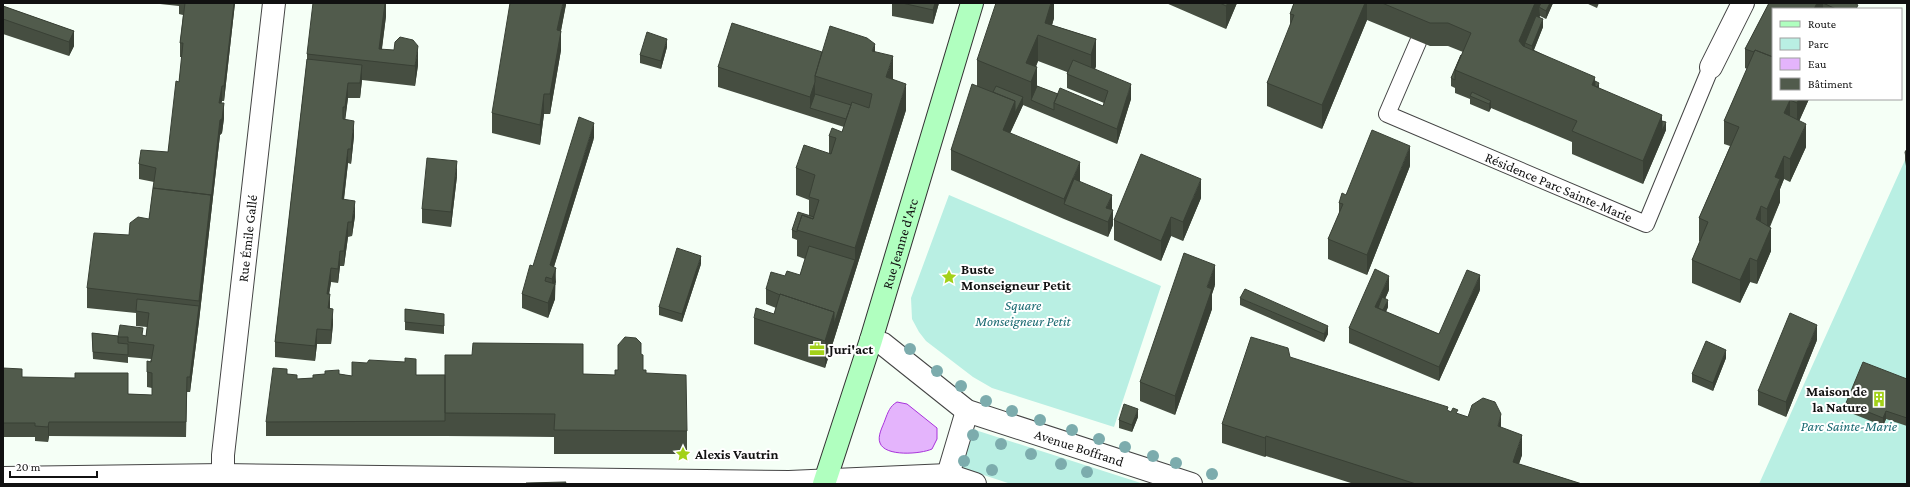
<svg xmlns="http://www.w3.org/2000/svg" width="1910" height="487" viewBox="0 0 1910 487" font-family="'Crimson Pro',serif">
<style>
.green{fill:#b9efe3}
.water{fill:#e4b4fc;stroke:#a833db}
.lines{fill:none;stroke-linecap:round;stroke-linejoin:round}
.lane-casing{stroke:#444;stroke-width:18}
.street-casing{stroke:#444;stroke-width:24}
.secondary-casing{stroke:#333;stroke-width:24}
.lane{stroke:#fff;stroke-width:16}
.street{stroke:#fff;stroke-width:22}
.secondary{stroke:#b0ffbf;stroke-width:22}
.tree{fill:#7cacad}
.wall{fill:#464e41;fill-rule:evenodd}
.shaded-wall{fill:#394035}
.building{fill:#515b4c;stroke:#394035}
.labels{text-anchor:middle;stroke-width:4;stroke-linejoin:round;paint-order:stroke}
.street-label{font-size:14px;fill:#111;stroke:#fff}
.poi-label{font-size:14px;font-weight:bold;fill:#111;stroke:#fff;text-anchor:start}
.park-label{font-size:14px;font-style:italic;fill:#196971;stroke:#fff}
</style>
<rect width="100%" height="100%" fill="#f5fff6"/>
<path class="green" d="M1907,157V484H1759L1905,160Z
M949,195L1161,286L1114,427L992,388L973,377L926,341L919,332L912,319L911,298Z
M969,428L1144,484H1011L956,466Z"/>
<path class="water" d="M897,402L907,404L937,428V439L932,449C921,454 885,457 880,443C877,436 883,426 885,420C888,412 890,406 897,402Z"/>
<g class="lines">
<g class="lane-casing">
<g id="lane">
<path id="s1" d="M1418,42L1387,114L1646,224L1711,67"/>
</g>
</g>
<g class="street-casing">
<g id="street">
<path d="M1711,67L1743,3"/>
<path id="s2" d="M871,340L883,344L967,411L1191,484"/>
<path id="s3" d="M223,475V455L274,3"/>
<path d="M948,475L967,411"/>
<path d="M3,478L223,475L789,482L948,475L975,484"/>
</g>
</g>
<g class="secondary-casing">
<g id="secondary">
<path id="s4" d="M824,484L871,340L972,3"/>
</g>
</g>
<use href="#lane" class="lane"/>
<use href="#street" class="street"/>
<use href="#secondary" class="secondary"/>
</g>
<g class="tree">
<circle cx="910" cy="349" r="6"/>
<circle cx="937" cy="371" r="6"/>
<circle cx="961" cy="386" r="6"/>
<circle cx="986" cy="401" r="6"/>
<circle cx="1012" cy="411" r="6"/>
<circle cx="1040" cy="420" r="6"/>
<circle cx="1072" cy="430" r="6"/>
<circle cx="973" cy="435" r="6"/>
<circle cx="1099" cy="439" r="6"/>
<circle cx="1001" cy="444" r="6"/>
<circle cx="1125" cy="447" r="6"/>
<circle cx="1031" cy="454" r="6"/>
<circle cx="1153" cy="456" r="6"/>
<circle cx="964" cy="461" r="6"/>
<circle cx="1176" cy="463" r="6"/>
<circle cx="1061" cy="464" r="6"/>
<circle cx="992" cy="470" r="6"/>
<circle cx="1087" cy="472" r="6"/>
<circle cx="1212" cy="474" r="6"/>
</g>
<path class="wall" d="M160,3H235L224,101H222L221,103L224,118L222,133L220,135L199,321L190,392H187L186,437L49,436L48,442L35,441V437H3V368L22,377L128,394L152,395V388L147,387V372L151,359L128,357V355V363L93,359L92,333L118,336H146L147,327L136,326V313L87,308V288L129,235L149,219L154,182L139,179V164L168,152L179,82L182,57H180V43L183,15L179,14V6L160,4Z
M386,3V16L382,49L418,65L415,86L362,80L360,98H348L345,119L354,136L351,164L348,163L344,200L355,216L352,236L348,237L344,266H340L338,283L331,282L329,294L330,308L333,324L331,344H317L315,361L275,357V342L307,59V54Z
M566,3L561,31V50L550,114H544L540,145L492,133V113Z
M892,3H939L933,24L892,16Z
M1054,3V18L1052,25L1096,39V66L1095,69L1131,99L1117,144L1023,105L1010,133L1080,182L1112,210L1113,225L1108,237L1064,219L951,170V150L977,86V60ZM1038,61L1067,72V88L1104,103L1103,106L1058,94L1037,86L1036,67Z
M1166,3H1237L1226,29Z
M1294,3H1553L1546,19L1540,16L1539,17L1543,27L1534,50L1595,81L1599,88L1662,121L1666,130L1643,184L1572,154V142L1491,108L1489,112L1470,104V99L1455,93V88L1451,86V78L1463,52L1448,46H1430L1367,20L1322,129L1267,106V83L1290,27V14Z
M1586,3H1599L1597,8Z
M1769,3H1854L1858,9H1773L1809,99L1799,121L1806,147L1790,182L1784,179L1780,189V202L1770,227L1771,251L1757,284L1750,282L1740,303L1692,283V260L1700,241H1699V218L1730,146L1724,144V121L1747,69L1745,68V49Z
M3,6L74,31V46L69,56L3,34Z
M667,47L661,69L640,63V55Z
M822,52H875L893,79L906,110L825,368L754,344V318L774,314L776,308L766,304V289L785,276L800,275L805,259L797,256V240L792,238V230L809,216V200L796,195V168L829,153V136L842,132L844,127L718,87V67Z
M594,138L554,267L556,282L555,285V299L548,318L522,308V294L533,266Z
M1907,149V172L1905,160V152Z
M1410,166L1367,275L1328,259V239L1339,214V203L1346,195Z
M457,176L451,227L422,223V209Z
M1201,198L1183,241L1171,236L1161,261L1114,240V220Z
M701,264L682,322L659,315V307Z
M1215,285L1212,294V309L1175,415L1140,401V382Z
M1389,290L1385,299L1388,307L1386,312L1439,334L1480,290L1439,381L1349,343V328Z
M1240,298L1328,334L1324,342L1240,305Z
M405,309L444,314V334L405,330Z
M1817,340L1786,417L1758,405V391Z
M641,354L643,370L687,431V454H554V437L445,436H266V422L287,374L297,379L313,378L325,374H339L352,376L416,375L583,374L615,375L618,370Z
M1726,358L1713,391L1692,382V374Z
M1907,379V426L1886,419L1883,426L1846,411V403Z
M1448,411L1501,428L1522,455L1519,464L1582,484H1354L1266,456L1265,457L1222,443V424Z
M1138,417L1132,432L1119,428V420Z"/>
<path class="shaded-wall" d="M234,3H235L224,101V86Z
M385,3H386V16L380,62L379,49Z
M563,3H566V5L557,50V30Z
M935,3H939L933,24V10Z
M1051,3H1054V18L1048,39L1045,23Z
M1228,3H1237L1226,29V6Z
M1365,3H1367V20L1322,129V105Z
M1535,3H1545L1539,7L1540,16L1527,44L1525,43V51L1519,41Z
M1550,3H1553L1546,19V11Z
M1817,3H1827H1823V9H1814Z
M1543,19V27L1532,54V46Z
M74,31V46L69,56V42Z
M561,31V50L550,114V94Z
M1038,35V61L1029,81L1026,63Z
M667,39V47L661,69V61Z
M1096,39V66L1091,82V55Z
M875,44V71L872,51Z
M418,46V65L415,86V66Z
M893,56V83L886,77Z
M362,65V80L360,98V83Z
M1037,67V94L1031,100V82Z
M1595,77V92L1599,83V90L1595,101L1592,100V85Z
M815,82V102L810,108V97Z
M348,83V98L345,122V107Z
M906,84V110L825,368V341L834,312L855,260V248Z
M1131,84V99L1117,144V129Z
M222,86V101L219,117V103Z
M544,94V114L540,145V125Z
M1023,97V105L1003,149V130L1015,101Z
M1799,99H1809L1797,126V103Z
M1790,100V123L1784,113Z
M1491,101V108L1489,112V104Z
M224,103V118L222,133L220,135L199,321L190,392V377L199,306V301L211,195L220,120Z
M1662,115V131L1666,122V130L1643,184V161Z
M354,121V136L351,164V149Z
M594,123V138L550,279V265Z
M1806,124V147L1790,182V159Z
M1410,146V166L1367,275V255Z
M348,149V163L342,214V199Z
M1784,156V179L1780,189V202L1767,232V209L1775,177Z
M457,161V176L451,227V212Z
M1080,162V182L1064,204V199Z
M1201,179V198L1183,241V222Z
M1112,195V209L1106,222V208Z
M355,201V216L352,236V222Z
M1761,206V229L1756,219Z
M1113,210V225L1108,237V222Z
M1171,217V236L1161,261V241Z
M348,222V237L344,266V251Z
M1771,228V251L1757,284V261Z
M340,251V266L338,283V269Z
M701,256V264L682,322V314Z
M1750,258V282L1740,303V280Z
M1215,265V285L1212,294V309L1175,415V396L1207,287Z
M331,268V282L327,308V294Z
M556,268L555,299L548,318V303L552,293V279Z
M1480,275V290L1439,381V367Z
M1389,276V290L1378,315L1375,307Z
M330,294V309L328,308Z
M1388,300V307L1380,324V316Z
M333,309V324L331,344V330Z
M1817,325V340L1786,417V402Z
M1328,326V334L1324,342V334Z
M317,329V344L315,361V346Z
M1726,350V358L1713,391V383Z
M1138,409V417L1132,432V425Z
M1886,411V419L1883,426V418Z
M1501,414V433L1498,426Z
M49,422V436L48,442V427Z
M1522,435V455L1513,481V462Z
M1266,436V456L1265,457V438Z"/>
<path class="building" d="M185,3H234L224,86H222L219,103H224L222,119L220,120L211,200V195L153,188L156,168L139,164L141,150L168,152L176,81L179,82L183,43H180Z
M313,3H385L379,49L394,50L395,42L400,37L413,40L418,46L415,66L307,54Z
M510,3H563L557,30L561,31L550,94H544L540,125L492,113Z
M902,3H935L933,10Z
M996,3H1051L1045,23L1096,39L1091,55L1038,35L1026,63L1037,67L1031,82L977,60Z
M1220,3H1228L1226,6Z
M1294,3H1365L1322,105L1267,83L1294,15L1290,14Z
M1382,3H1535L1519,41L1523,46L1595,77L1592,85L1662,115L1643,161L1572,131L1577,121L1455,70L1471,33L1448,23H1430Z
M1541,3H1550L1546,11L1539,7Z
M1769,3H1817L1814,9H1773V57L1755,50L1754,52L1745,49Z
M1823,3H1854L1858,5L1856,9H1836Z
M3,6L74,31L69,42L3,19Z
M1536,16L1543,19L1532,46L1525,43Z
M732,23L822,52L815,76V82L810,97L718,67Z
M830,26L867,38L875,44L872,51L893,56L886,77L906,84L855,248L797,230L802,215L813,219L819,200L809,197L815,175L796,168L804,145L831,154L836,138L829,136L832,128L842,132L852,102L869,108L872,94L815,76Z
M647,32L667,39L661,61L640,55Z
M1755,50L1773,57V99H1799L1797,103L1790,100L1784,113L1806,124L1790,159L1784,156L1775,177L1780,179L1767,209L1761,206L1756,219L1771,228L1757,261L1750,258L1740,280L1692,260L1708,222L1699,218L1739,127L1724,121Z
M1461,55L1455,70V80L1451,78Z
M307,59L362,65L360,83H348L345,107H343V119L354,121L351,149H348L342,199L355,201L352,222H348L344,251H340L338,269L331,268L327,294H330L328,308L333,309L331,330L317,329L315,346L275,342Z
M1073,60L1131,84L1117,129L1054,103L1060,88L1103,106L1108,91L1067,74Z
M1595,81L1599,83L1597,87L1595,86Z
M972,84L1015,101L1003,130L1080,162L1064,199L951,150Z
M996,86L1023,97L1015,113V101L993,92Z
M1037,86L1058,94L1054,103V110L1031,100Z
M1472,92L1491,101L1489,104L1470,96Z
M815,94L851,105L846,119L810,108Z
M579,117L594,123L550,265L556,268L552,279L546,277L545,281L555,284L548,303L522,294L530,265L533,266Z
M1662,121L1666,122L1662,131Z
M1372,130L1410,146L1367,255L1328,239L1343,204L1339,203L1342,193L1346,195Z
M1907,149V164L1905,152Z
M1141,154L1201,179L1183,222L1171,217L1161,241L1114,220Z
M427,158L457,161L451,212L422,209Z
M1074,179L1112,195L1106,208L1113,210L1108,222L1064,204Z
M153,188L211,195L199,301L87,288L94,233L129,235L130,223L138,217L149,219Z
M798,212L814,217L813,219L802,215L797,230V232L792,230Z
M809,246L855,260L834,324V312L780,294V295L766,289L771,272L785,276L787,271L800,275Z
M677,248L701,256L682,314L659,307Z
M1184,253L1215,265L1207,287L1212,289L1175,396L1140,382Z
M1375,269L1389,276L1375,307L1439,334L1467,270L1480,275L1439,367L1349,328Z
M1245,289L1328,326L1324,334L1240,298Z
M780,294L834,312L825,341L754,318L756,308L774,314Z
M1382,297L1388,300L1383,310L1378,308Z
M137,299L199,306L190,377H187L186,422H49L48,427L35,426V423H3V368L22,369V377L75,378V373H128V394L152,395V373L147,372V361L151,362L154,345L128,342V337H118L120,325L143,328L142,335L146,336L149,313L136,311Z
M405,309L444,314V326L405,322Z
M1790,313L1817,325L1786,402L1758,391Z
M92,333L118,336V343L128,344V355L93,352Z
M625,337L636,338L641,343V354L643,355V370H646V373L686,375L687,431L554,430L555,414L445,413V355H472L473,343L583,344V374L615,375V370H618V345Z
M1251,337L1288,348L1290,357L1448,407L1447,410L1451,412L1453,408L1458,410L1456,413L1468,417L1472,405L1483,398L1495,402L1501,414L1498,426L1522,435L1513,462L1582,484H1416L1266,436L1265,438L1222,424Z
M1706,341L1726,350L1713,383L1692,374Z
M405,358L416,359V375H445V421L266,422L273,368L287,369V374L297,375V379L313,378V375L325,374V371L339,370V374L352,376V362L367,363L369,360L405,362Z
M1863,362L1907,379V418L1886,411L1883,418L1846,403Z
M1124,404L1138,409L1132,425L1119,420Z
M566,482L565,484H526V483Z"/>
<defs>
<g id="sight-bare" transform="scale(1.2)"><path d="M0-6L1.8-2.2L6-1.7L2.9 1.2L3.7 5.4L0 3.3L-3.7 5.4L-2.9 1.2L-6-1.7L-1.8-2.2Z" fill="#a3d119" stroke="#fff" stroke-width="2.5" paint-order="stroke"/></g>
<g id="office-bare" transform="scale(1.2)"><path d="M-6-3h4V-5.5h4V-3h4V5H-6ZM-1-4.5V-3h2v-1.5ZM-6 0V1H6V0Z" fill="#a3d119" stroke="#fff" stroke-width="2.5" paint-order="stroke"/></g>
<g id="building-bare" transform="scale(1.2)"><path d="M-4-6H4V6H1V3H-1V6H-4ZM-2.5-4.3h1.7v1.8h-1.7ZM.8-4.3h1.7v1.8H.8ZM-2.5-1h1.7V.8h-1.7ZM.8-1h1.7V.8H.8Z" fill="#a3d119" stroke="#fff" stroke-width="2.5" paint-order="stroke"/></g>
</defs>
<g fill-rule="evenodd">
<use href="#sight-bare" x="949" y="277"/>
<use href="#office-bare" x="817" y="349"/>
<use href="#building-bare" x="1879" y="399"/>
<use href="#sight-bare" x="683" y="454"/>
</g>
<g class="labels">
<g class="street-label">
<text dy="5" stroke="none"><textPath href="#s1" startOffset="265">Résidence Parc Sainte-Marie</textPath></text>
<text dy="5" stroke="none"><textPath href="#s3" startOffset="238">Rue Émile Gallé</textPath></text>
<text dy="5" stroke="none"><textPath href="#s4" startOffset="252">Rue Jeanne d'Arc</textPath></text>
<text dy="5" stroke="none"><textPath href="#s2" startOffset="238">Avenue Boffrand</textPath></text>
</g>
<g class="poi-label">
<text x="961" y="274">Buste<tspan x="961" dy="16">Monseigneur Petit</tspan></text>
<text x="829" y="354">Juri'act</text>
<text x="1867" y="396" text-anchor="end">Maison de<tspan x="1867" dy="16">la Nature</tspan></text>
<text x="695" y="459">Alexis Vautrin</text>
</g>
<g class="park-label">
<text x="1023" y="310">Square<tspan x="1023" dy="16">Monseigneur Petit</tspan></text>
<text x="1849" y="431">Parc Sainte-Marie</text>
</g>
</g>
<rect width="1910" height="487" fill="none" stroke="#111111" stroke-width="8"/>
<rect x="1772" y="8" width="130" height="92" fill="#ffffff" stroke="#a0a0a0"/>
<rect x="1780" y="21" width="20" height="6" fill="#b0ffbf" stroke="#a0a0a0"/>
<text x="1808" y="28" font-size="12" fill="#111111">Route</text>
<rect x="1780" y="38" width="20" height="12" fill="#b9efe3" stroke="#a0a0a0"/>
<text x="1808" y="48" font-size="12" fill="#111111">Parc</text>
<rect x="1780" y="58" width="20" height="12" fill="#e4b4fc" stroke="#a0a0a0"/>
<text x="1808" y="68" font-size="12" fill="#111111">Eau</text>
<rect x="1780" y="78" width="20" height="12" fill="#515b4c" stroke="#a0a0a0"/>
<text x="1808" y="88" font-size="12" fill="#111111">Bâtiment</text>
<path d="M10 471v6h87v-6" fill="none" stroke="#111111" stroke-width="2"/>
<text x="16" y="471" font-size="12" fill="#111111" stroke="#ffffff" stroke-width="3" paint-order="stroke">20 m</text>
</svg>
